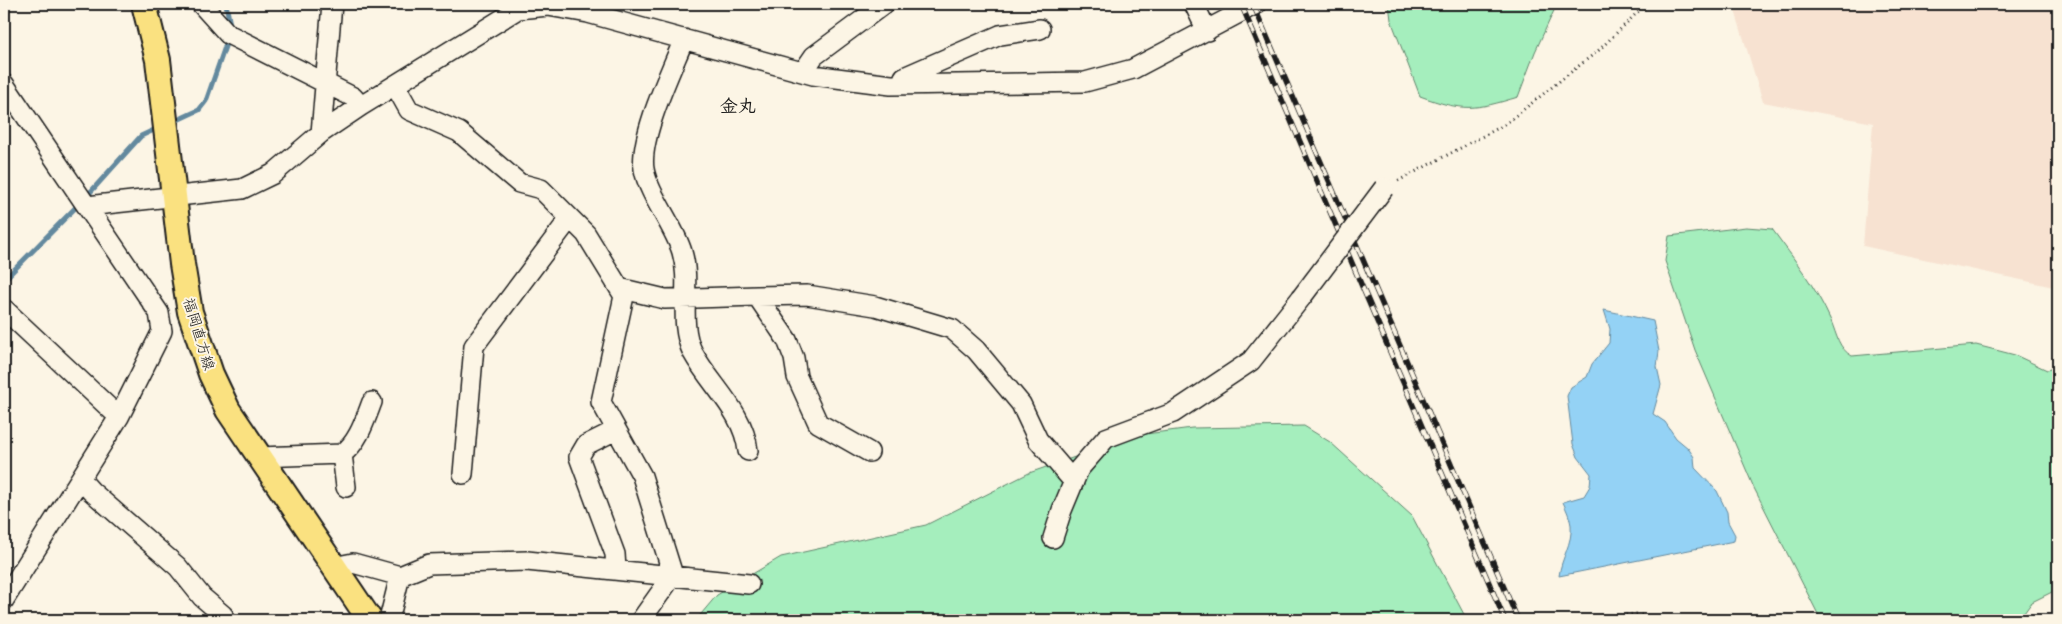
<svg xmlns="http://www.w3.org/2000/svg" width="2062" height="624" viewBox="0 0 2062 624" font-family="'Gochi Hand','Klee One',sans-serif">
<style>
.built{fill:#f7e2d1}
.green{fill:#a5eebd;stroke:#60856c}
.water{fill:#94d2f5;stroke:#64899e}
.lines{fill:none;stroke-linecap:round;stroke-linejoin:round}
.stream{stroke:#64899e;stroke-width:5}
.minor-casing{stroke:#1c1c1c;stroke-width:22}
.major-casing{stroke:#1c1c1c;stroke-width:28}
.path{stroke:#1c1c1c;stroke-width:3;stroke-dasharray:1 4;stroke-linecap:butt}
.minor{stroke:#fcf5e5;stroke-width:19}
.major{stroke:#fae180;stroke-width:24}
.rail-casing{stroke:#1c1c1c;stroke-width:5.5}
.rail{stroke:#fcf5e5;stroke-width:4;stroke-dasharray:11;stroke-linecap:butt}
.minor-bridge-casing{stroke:#1c1c1c;stroke-width:22;stroke-linecap:butt}
.minor-bridge{stroke:#fcf5e5;stroke-width:19}
.labels{text-anchor:middle;stroke-width:4;stroke-linejoin:round;paint-order:stroke}
.street-label{font-size:15px;fill:#1c1c1c;stroke:#fcf5e5}
.quarter-label{font-size:18px;font-weight:bold;fill:#1c1c1c;stroke:#fcf5e5}
</style>
<rect width="100%" height="100%" fill="#fcf5e5"/>
<filter id="ink" filterUnits="userSpaceOnUse"><feTurbulence type="fractalNoise" baseFrequency=".02" numOctaves="2"/><feDisplacementMap in="SourceGraphic" scale="10" xChannelSelector="R" yChannelSelector="G"/><feConvolveMatrix kernelMatrix="1 2 1 2 8 2 1 2 1" color-interpolation-filters="sRGB"/></filter>
<g filter="url(#ink)">
<path class="built" d="M1733,4H2058V288L1863,246L1873,123L1763,102Z"/>
<path class="green" d="M1389,4H1557L1535,52L1518,97C1475,110 1463,112 1420,96L1391,20Z
M1746,227L1772,229C1794,259 1816,287 1831,321C1837,335 1838,348 1852,356L1976,345L2015,355L2047,370L2058,367V589L2032,602L2019,620H1821L1754,488L1695,350L1665,261L1669,236Z
M1304,426L1330,442L1412,516L1467,620H696L717,595L781,557L926,525L1029,473L1138,435L1192,428Z"/>
<path class="water" d="M1604,310L1653,321L1659,351L1657,367L1661,385L1653,414L1665,422L1676,438L1688,448L1694,457L1695,468L1717,491L1727,512L1728,522L1735,535L1734,541L1559,576C1561,558 1573,543 1571,525C1570,517 1566,509 1563,502L1584,496L1590,486L1591,474L1578,457L1573,444L1567,396L1571,387L1587,377L1592,364L1609,343L1610,329Z"/>
<g class="lines">
<path class="stream" d="M226,4L230,25
M171,123L199,110L206,101L228,38
M86,197L141,136L158,128
M4,280L80,203"/>
<g class="minor-casing">
<path id="minor" d="M201,4L228,34L353,97L361,106
M1194,4L1207,31
M684,39C671,71 639,137 644,169C648,194 675,227 682,252C692,285 677,321 693,353C711,386 744,412 748,451
M803,72L814,56L884,4
M4,84L159,313L162,331L119,417L4,600
M395,85L409,110L459,132L519,183L541,189L586,234L624,296L601,402L642,476L673,575L641,620
M901,85L904,77L1000,35L1040,29
M321,133L332,4
M87,206L242,189L273,174L321,133L361,106L518,9L548,6L588,13L813,75L891,85L1085,82L1133,69L1256,4
M619,288L665,299L757,296L787,340L794,358L797,377L818,423L869,452
M757,296L807,295L875,306L952,329L976,350L1021,404L1038,440L1074,482
M4,309L119,417
M342,454L346,487
M259,457L342,454C358,443 365,420 372,402
M463,474L474,346L570,218
M81,480L91,491L178,567L202,597L223,615
M1053,538L1062,510L1079,469L1106,438L1173,413L1251,361L1301,298
M333,567L353,563L400,576L429,564L527,561L749,584
M616,569L615,554L579,457L586,445L616,430
M389,620L400,576"/>
</g>
<g class="major-casing">
<path id="major" d="M144,4L158,60L182,264L190,312L211,374L228,410L370,620"/>
</g>
<path class="path" d="M1398,181L1504,125L1599,50L1646,4
M1571,620L1637,614L1649,617L1651,620"/>
<use href="#minor" class="minor"/>
<use href="#major" class="major"/>
<g class="rail-casing">
<path id="rail" d="M1241,4L1505,620
M1253,4L1518,620"/>
</g>
<use href="#rail" class="rail"/>
<g class="minor-bridge-casing">
<path id="minor-bridge" d="M1301,298L1384,188"/>
</g>
<use href="#minor-bridge" class="minor-bridge"/>
</g>
</g>
<g class="labels">
<g class="street-label">
<text transform="translate(199 334) rotate(73)" y="5">福岡直方線</text>
</g>
<g class="quarter-label">
<text x="738" y="112">金丸</text>
</g>
</g>
<rect width="2062" height="624" fill="none" stroke="#fcf5e5" stroke-width="20"/>
<rect x="10" y="10" width="2042" height="604" fill="none" stroke="#1c1c1c" stroke-width="2" filter="url(#ink)"/>
</svg>
